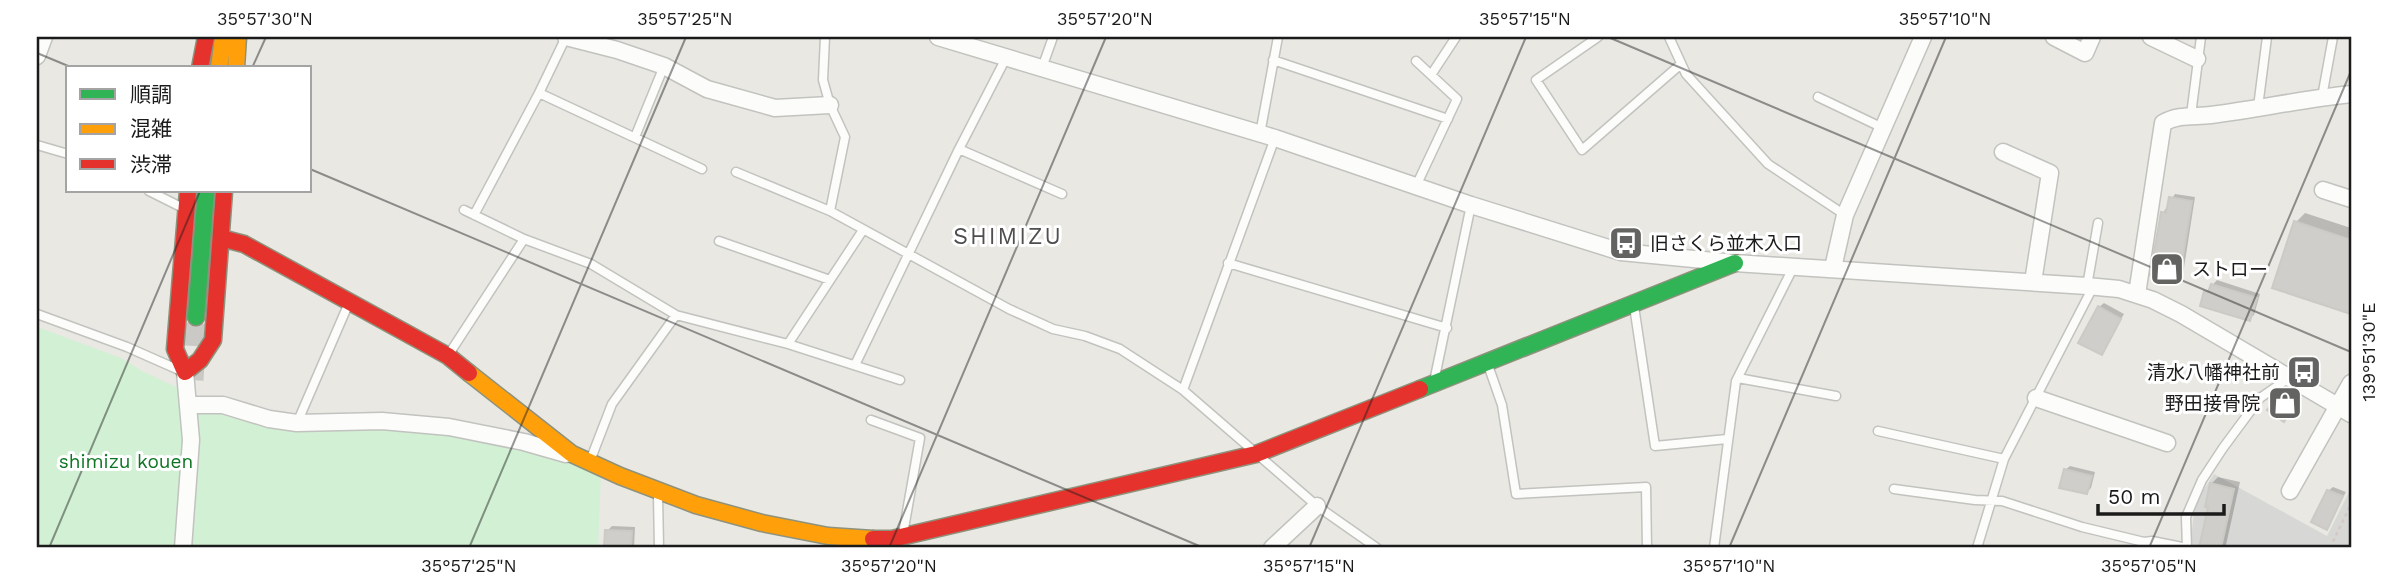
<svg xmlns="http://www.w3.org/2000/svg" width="2388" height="585" viewBox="0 0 2388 585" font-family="'Work Sans','Noto Sans JP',sans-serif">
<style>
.religious{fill:#d7d7d5}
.park{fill:#d1f0d4}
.shadow{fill:#0003}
.building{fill:#d0ceca;stroke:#cccac5;stroke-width:2}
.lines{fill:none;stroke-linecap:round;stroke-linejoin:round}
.secondary-tunnel{stroke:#cac9c5;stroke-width:23;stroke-dasharray:23 11;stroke-linecap:butt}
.lane-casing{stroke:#c2c2bf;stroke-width:11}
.street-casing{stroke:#c2c2bf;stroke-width:19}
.fast-casing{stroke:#8e927c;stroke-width:19}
.slow-casing{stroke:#8e927c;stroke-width:19}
.jam-casing{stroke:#8e927c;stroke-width:19}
.path{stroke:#d5c8c4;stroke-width:2.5;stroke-dasharray:3.5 3.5;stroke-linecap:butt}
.lane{stroke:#fcfcfb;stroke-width:8}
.street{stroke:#fcfcfb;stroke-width:16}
.fast{stroke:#30b455;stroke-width:16}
.slow{stroke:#ff9f0a;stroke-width:16}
.jam{stroke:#e5322d;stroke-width:16}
.ticks{fill:none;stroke:#1b1b1b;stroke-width:2;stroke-opacity:0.45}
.labels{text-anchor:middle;stroke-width:6;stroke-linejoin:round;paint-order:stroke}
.poi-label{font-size:19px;fill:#1b1b1b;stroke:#fff;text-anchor:start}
.park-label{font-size:19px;fill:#0d7522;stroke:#fff}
.quarter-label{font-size:23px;letter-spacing:2px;fill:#4e4e4e;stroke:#fff}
.neatline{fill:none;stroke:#1b1b1b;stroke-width:2.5}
.ticks-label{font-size:18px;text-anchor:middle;fill:#1b1b1b}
</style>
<rect width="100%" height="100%" fill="#e9e8e3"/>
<path class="religious" d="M2214,474L2327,536L2351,488V548H2190L2195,503Z"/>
<path class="park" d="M37,327L121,358L142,371L243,419L420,427L515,443L601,473L598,548H37Z"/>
<path class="shadow" d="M2175,194L2195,197L2183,274L2179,279L2163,213Z
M2305,213L2351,228V312L2274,286L2296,222Z
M2217,280L2260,294L2254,315L2249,319L2206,292Z
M2104,303L2124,314L2101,353L2099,307Z
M2292,385L2303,392L2284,420L2282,393Z
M2070,466L2095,472L2091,488L2087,492L2065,470Z
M2218,477L2240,482L2226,545L2223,548H2201L2210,506L2211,484Z
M2333,487L2346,492L2326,528L2328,491Z
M612,526L635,527L634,548H606L607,531Z"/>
<path class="building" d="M2169,197L2192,201L2179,281L2170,279L2167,284L2154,281L2155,276L2150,275L2161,212L2166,213Z
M2294,221L2351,240V314L2272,288Z
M2211,284L2257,298L2250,321L2200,306L2204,291L2208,292Z
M2098,306L2121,319L2102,355L2078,343Z
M2286,388L2300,397L2284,422L2267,410L2281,392Z
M2064,469L2092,476L2087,494L2059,488Z
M2210,483L2234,489L2221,548H2199L2208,507H2205Z
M2327,490L2343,496L2327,530L2311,522Z
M605,530L632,531L631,548H604Z"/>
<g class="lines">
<path class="secondary-tunnel" d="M192,380L196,317"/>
<g class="lane-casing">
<path id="lane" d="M825,37L823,80L830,105L845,137L830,211
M1598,37L1536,80L1582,150L1681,64
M1669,37L1686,74L1768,164L1845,215
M1273,60L1448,119
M1416,61L1457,99L1416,186
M1042,68L1053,37
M1431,75L1456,37
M539,93L566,37
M1818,97L1883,128
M2322,97L2333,37
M2258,107L2267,37
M2191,115L2201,37
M1260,134L1278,37
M635,137L664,66
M37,145L68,154
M959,149L1062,194
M736,172L830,211L1009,309L1053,329L1085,336L1120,349L1183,390L1317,506L1377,548
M149,191L183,208
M464,210L524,239
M474,215L539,93L702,169
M719,241L830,280
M1228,263L1447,328
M2087,286L2098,223
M1634,306L1655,446L1727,439
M37,314L127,347L179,370
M788,344L863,230
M449,354L524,239L591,264L676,315L788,344L900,380
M855,365L959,149L1006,58
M1488,365L1502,405L1516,494L1646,487L1647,548
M1435,377L1471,205
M1738,378L1836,396
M1183,390L1275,138
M871,420L920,438L903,534
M297,423L348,305
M1878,431L2004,459
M590,461L612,404L676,315
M1894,489L1975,500L2002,501L2082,527L2144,542L2152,541L2187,548
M658,495L659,548
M1714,548L1736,381L1794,266
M1977,548L2004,459L2093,287
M2187,548L2186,517L2202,480L2223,448L2260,398L2289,378"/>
</g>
<g class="street-casing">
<path id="street" d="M566,37L617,50L664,66L707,89L775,108L830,105
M938,37L1275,138L1471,205L1621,252L1735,263L2087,286L2119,289L2153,300L2181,314L2351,414
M2054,37L2085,53L2092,37
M2151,37L2197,59
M37,56L44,37
M2003,152L2050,173L2033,282
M2323,190L2351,199
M1833,268L1845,215L1923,37
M2137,294L2163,123C2179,114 2194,117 2211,115C2258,109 2304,99 2351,94
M2036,398L2167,443
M189,405H223L269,419L297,423L382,421L449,427L524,442L566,454
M2290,491L2351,383
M183,548L191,440L185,372
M1272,548L1317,506"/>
</g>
<g class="fast-casing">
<path id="fast" d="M196,317L206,191
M1420,389L1735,263"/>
</g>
<g class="slow-casing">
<path id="slow" d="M219,68L223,37
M236,68L238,37
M469,373L572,454L620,476L696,505L762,523L828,536L873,539"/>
</g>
<g class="jam-casing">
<path id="jam" d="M200,68L206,37
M188,191L175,349L185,372L200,360L213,340L224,191
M221,238L244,244L448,356L469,373
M873,539H892L1256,454L1420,389"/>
</g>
<path class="path" d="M2330,548L2351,504"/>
<use href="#lane" class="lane"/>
<use href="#street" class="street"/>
<use href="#fast" class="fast"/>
<use href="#slow" class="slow"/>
<use href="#jam" class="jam"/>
</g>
<path class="ticks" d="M1608,37L2351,352M37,53L73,68M252,68L266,37M310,169L1204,548M49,548L200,191M469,548L686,37M889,548L1106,37M1309,548L1526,37M1729,548L1946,37M2149,548L2351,71"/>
<defs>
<g id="bus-square" transform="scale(1.75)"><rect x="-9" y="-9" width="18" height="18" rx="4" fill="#636361" stroke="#fff"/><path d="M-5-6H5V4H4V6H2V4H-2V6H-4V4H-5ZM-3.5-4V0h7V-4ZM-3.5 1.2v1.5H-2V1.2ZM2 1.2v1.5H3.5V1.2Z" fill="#fff"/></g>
<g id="shop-square" transform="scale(1.75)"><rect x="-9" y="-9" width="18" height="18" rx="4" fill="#636361" stroke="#fff"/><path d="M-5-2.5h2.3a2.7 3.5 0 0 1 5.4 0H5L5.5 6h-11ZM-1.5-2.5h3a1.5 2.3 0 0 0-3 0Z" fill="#fff"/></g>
</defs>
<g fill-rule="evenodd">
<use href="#bus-square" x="1626" y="243"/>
<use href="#shop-square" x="2167" y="269"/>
<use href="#bus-square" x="2304" y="372"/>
<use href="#shop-square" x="2285" y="403"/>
</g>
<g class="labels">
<g class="poi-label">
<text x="1650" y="250">旧さくら並木入口</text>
<text x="2192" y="276">ストロー</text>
<text x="2280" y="379" text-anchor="end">清水八幡神社前</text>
<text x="2260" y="410" text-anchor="end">野田接骨院</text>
</g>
<g class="park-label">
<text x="126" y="468">shimizu kouen</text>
</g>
<g class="quarter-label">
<text x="1008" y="244">SHIMIZU</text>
</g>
</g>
<rect width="2388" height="585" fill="none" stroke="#ffffff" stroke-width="77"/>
<rect x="66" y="66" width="245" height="126" fill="#ffffff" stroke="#a4a4a4" stroke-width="2"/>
<rect x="80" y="89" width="35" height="10" fill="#30b455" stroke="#a4a4a4" stroke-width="2"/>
<text x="130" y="102" font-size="21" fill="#1b1b1b">順調</text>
<rect x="80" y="124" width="35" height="10" fill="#ff9f0a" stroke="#a4a4a4" stroke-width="2"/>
<text x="130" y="136" font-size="21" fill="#1b1b1b">混雑</text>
<rect x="80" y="159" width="35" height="10" fill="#e5322d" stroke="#a4a4a4" stroke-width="2"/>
<text x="130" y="172" font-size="21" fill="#1b1b1b">渋滞</text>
<path d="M2098 504v10h126v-10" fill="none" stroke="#1b1b1b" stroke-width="3.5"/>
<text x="2108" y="504" font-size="21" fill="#1b1b1b" stroke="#ffffff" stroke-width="5" paint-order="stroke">50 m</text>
<rect x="38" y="38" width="2312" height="508" class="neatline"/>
<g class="ticks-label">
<text x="265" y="25">35°57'30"N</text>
<text x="685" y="25">35°57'25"N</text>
<text x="1105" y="25">35°57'20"N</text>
<text x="1525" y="25">35°57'15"N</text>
<text x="1945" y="25">35°57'10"N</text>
<text transform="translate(2369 352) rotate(-90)" y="6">139°51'30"E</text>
<text x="469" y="572">35°57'25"N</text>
<text x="889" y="572">35°57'20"N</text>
<text x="1309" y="572">35°57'15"N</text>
<text x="1729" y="572">35°57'10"N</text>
<text x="2149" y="572">35°57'05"N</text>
</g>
</svg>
